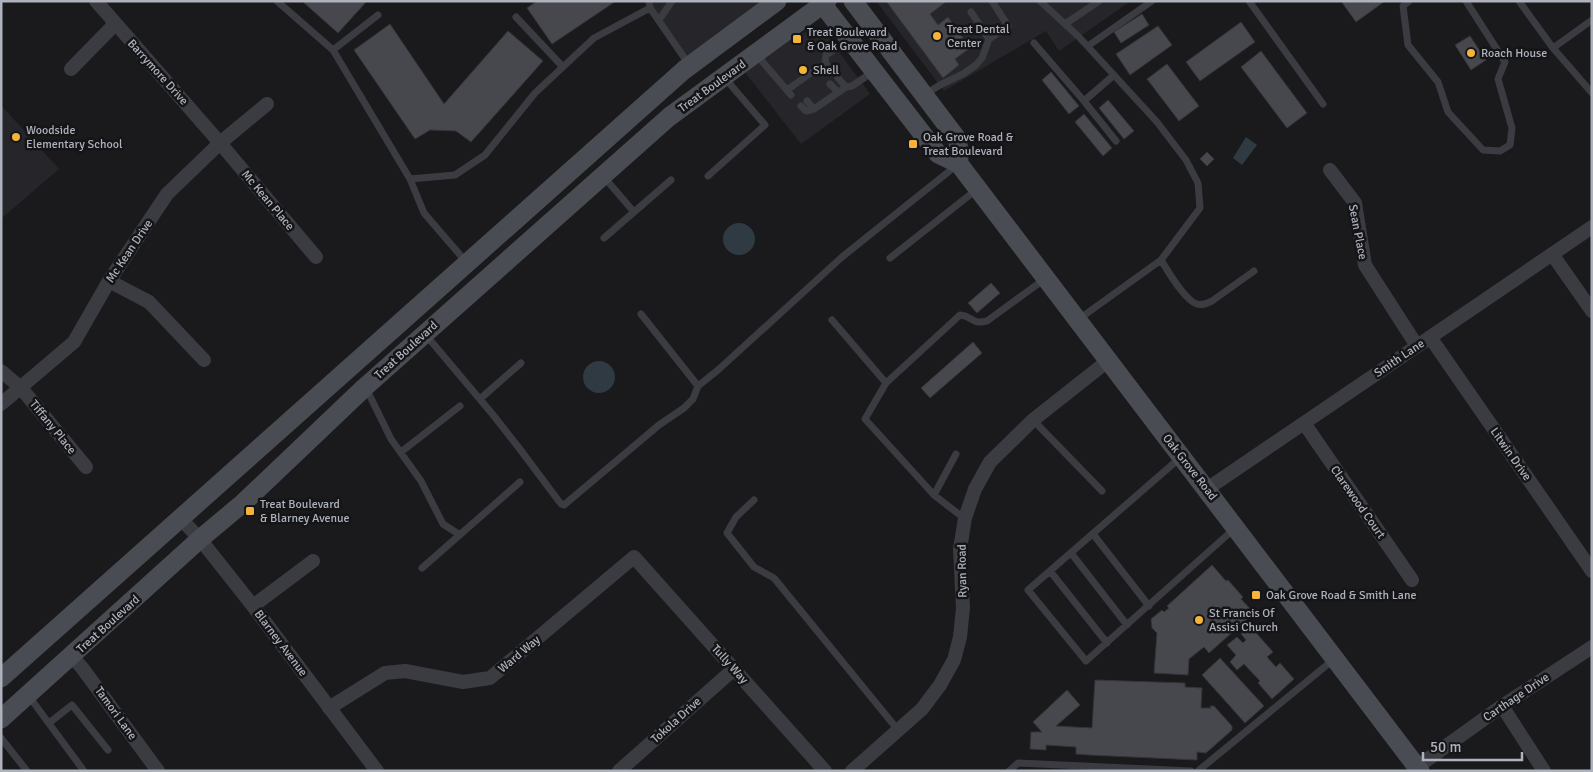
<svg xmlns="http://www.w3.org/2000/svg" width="1593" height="772" viewBox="0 0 1593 772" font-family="Signika,sans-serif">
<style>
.built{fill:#26262a}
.water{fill:#303a42}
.building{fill:#47484d;stroke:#343439}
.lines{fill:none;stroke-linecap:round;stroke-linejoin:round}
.service{stroke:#3b3c42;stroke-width:7}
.minor{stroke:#3b3c42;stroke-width:14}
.secondary{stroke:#494c52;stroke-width:19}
.poi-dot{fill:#f4b43b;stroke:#151518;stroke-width:2}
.labels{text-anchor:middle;stroke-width:5;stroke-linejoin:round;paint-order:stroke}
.poi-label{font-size:12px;fill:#adb2bc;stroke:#151518;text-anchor:start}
.street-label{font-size:12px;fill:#adb2bc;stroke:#151518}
</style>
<rect width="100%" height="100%" fill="#1a1a1d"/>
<path class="built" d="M649,1H777L690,66Z
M876,1H1131L1059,51L1046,31L944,91Z
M815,28L822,29L870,94L801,144L740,66L755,54Z
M1,105L59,169L1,219Z"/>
<path class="water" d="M1246,137L1257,145L1242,165L1233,158Z
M723 239a16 16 0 1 1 32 0a16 16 0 1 1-32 0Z
M583 377a16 16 0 1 1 32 0a16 16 0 1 1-32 0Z"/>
<path class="building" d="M302,1H367L338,33Z
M537,1H616L552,44L527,8Z
M886,1H947L930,14L938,25L948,17L970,48L955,59L959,65L943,78Z
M1341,1H1385L1356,22Z
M1142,14L1149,25L1121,43L1114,32Z
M1241,22L1255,42L1200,81L1186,62Z
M390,24L444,104L508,31L543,61L471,142L456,131L430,130L415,139L354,50Z
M1158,26L1172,45L1130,75L1116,54Z
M1470,36L1486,60L1471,70L1455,45Z
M1261,51L1307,113L1287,128L1241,67Z
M1167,64L1199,106L1179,121L1147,79Z
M1051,72L1079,106L1069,114L1042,80Z
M1108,100L1134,131L1124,139L1099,108Z
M1084,114L1112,148L1103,156L1075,122Z
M1207,152L1214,159L1207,166L1200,159Z
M991,283L1000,293L977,313L968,303Z
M973,342L982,353L930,398L921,388Z
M1212,565L1226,581L1228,580L1243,597L1241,599L1254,613L1209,653L1204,647L1189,659L1188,675L1154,673L1157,633L1152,628L1151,619L1162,610L1164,612L1169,608L1167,606Z
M1250,626L1273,652L1267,657L1276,667L1280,663L1294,679L1272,699L1258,683L1260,681L1244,664L1237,670L1230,662L1236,655L1227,645L1237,637L1243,643L1246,640L1241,634Z
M1220,658L1264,706L1245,723L1202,675Z
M1095,680L1185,683V687L1202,688L1201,708H1211L1210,706H1214L1232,726V730L1206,753L1197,752V760L1089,755L1076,754V747L1046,745V750L1030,749L1031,732H1042L1033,722L1067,690L1080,705L1056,726L1092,728Z"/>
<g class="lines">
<path class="service" d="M277,1L333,50L410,179L424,213L467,263
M649,1L650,8L690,66
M1040,1L1079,37L1157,122L1186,160L1198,183L1200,208L1161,260L1079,319
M1249,1L1323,104
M1409,1L1403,6L1408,45L1438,82L1448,112L1483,150L1500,151L1510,145L1512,128L1498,79L1505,62L1466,1
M1519,1L1553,48L1592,93
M971,12L989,39L1008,26L992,1
M516,17L563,67
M659,20L672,1
M1065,24L1099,1
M1034,43L1084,101L1114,75
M1088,46L1152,1
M1553,48L1592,20
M333,50L378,15
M756,54L791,95
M829,67L825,63L826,55L848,40
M838,78L846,87
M830,84L838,92
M787,90L825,63
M924,95L940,85L963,74L976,65L982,58L989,39
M807,101L814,109
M1084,101L1116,141
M801,106L806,111L814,109L846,87L852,86L874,71
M603,176L634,212L604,238
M708,176L765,125L724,77
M410,179L455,175L485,155L535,93L594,38L650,8
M634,212L671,180
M890,258L976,190
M1161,260C1168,271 1185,301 1197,304C1202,306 1208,303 1212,301L1254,271
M641,314L698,386L718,370L842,257L957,165
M832,320L886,383L960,315C973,316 971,325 987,321L1046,278
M425,334L494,416L519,448L561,504L564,505L659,425L684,408L693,399L698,386
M886,383L865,419L934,495L956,454
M366,388L391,439L421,481L443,524L460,535
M480,399L521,363
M1033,420L1102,491
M401,452L460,406
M1181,457L1028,590L1086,661L1234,529
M934,495L965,519
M754,500L736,517L727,533L754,567L774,578L898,730
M1093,534L1149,606
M1071,553L1127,625
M422,568L520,482
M1050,571L1107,643
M28,695L84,771
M49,723L72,705L108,750
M1,738L27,771
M1009,771L1018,763L1191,771
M1198,771L1333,660"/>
<path class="minor" d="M96,1L220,143L316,257
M71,69L115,24
M1330,170L1355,203L1365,265L1417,346
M1552,254L1592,311
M109,281L149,302L204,360
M1430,337L1592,571
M1,371L21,388L86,467
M1,404L74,342L109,281L167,194L220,143L267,104
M1304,423L1412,580
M1207,489L1592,227
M181,519L200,539L253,606L377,771
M253,606L313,561
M72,656L83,669L158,771
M1502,706L1544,771
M329,708L385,673L405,671L463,682L490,678L634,557L825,771
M1417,767L1502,706L1592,647
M619,771L734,669
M852,771L922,709L940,685L954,660L960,637L963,608L960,549L965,518L975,489L990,462L1033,420L1109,360"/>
<path class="secondary" d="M820,1L938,154L959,164L1420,771
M853,1L958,140L959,164
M1,678L684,70L777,1
M1,719L200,539L243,503L365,387L669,117L827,1"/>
</g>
<g class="poi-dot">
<circle cx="937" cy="36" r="5"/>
<rect x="792" y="34" width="10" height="10" rx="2.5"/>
<circle cx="1471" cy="53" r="5"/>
<circle cx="803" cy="70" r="5"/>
<circle cx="16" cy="137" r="5"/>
<rect x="908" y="139" width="10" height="10" rx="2.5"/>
<rect x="245" y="506" width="10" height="10" rx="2.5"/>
<rect x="1251" y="590" width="10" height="10" rx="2.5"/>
<circle cx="1199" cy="620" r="5"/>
</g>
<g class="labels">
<g class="poi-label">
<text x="947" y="33">Treat Dental<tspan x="947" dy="14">Center</tspan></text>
<text x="807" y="36">Treat Boulevard<tspan x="807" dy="14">&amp; Oak Grove Road</tspan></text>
<text x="1481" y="57">Roach House</text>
<text x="813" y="74">Shell</text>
<text x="26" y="134">Woodside<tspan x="26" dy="14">Elementary School</tspan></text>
<text x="923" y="141">Oak Grove Road &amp;<tspan x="923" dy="14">Treat Boulevard</tspan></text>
<text x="260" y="508">Treat Boulevard<tspan x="260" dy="14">&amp; Blarney Avenue</tspan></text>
<text x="1266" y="599">Oak Grove Road &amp; Smith Lane</text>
<text x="1209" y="617">St Francis Of<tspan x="1209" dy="14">Assisi Church</tspan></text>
</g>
<g class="street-label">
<text transform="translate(158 72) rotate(48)" y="4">Barrymore Drive</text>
<text transform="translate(712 86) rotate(-36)" y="4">Treat Boulevard</text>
<text transform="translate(268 200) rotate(50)" y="4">Mc Kean Place</text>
<text transform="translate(1358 232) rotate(79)" y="4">Sean Place</text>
<text transform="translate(129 251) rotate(-56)" y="4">Mc Kean Drive</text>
<text transform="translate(406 350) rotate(-42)" y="4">Treat Boulevard</text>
<text transform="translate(1399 358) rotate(-34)" y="4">Smith Lane</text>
<text transform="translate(53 427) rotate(51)" y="4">Tiffany Place</text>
<text transform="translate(1511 454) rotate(55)" y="4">Litwin Drive</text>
<text transform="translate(1190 467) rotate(52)" y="4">Oak Grove Road</text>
<text transform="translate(1358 502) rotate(55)" y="4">Clarewood Court</text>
<text transform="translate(962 571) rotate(-91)" y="4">Ryan Road</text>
<text transform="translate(108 624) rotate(-42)" y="4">Treat Boulevard</text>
<text transform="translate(281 643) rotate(53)" y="4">Blarney Avenue</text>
<text transform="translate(519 654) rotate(-40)" y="4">Ward Way</text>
<text transform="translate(730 664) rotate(48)" y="4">Tully Way</text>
<text transform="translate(1516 697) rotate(-34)" y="4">Carthage Drive</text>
<text transform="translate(116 713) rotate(54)" y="4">Tamori Lane</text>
<text transform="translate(676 720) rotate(-42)" y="4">Tokola Drive</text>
</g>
</g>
<rect width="1593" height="772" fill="none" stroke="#adb2bc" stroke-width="5"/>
<path d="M1423 752v8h99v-8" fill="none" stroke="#adb2bc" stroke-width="2.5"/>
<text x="1430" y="752" font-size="15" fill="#adb2bc" stroke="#151518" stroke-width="4" paint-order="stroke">50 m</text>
</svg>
